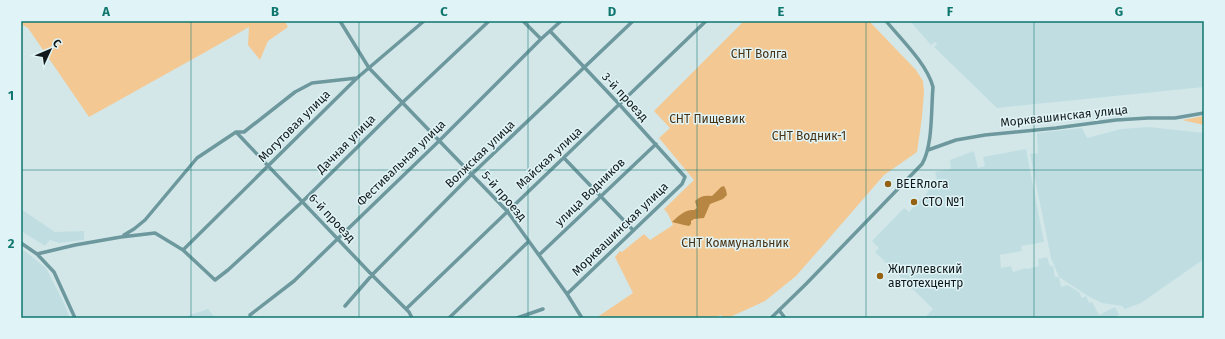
<svg xmlns="http://www.w3.org/2000/svg" width="1225" height="339" viewBox="0 0 1225 339" font-family="'Fira Sans',sans-serif">
<style>
.built{fill:#c0dee2}
.green{fill:#f4c892}
.water{fill:#b88643}
.lines{fill:none;stroke-linecap:round;stroke-linejoin:round}
.minor{stroke:#6d989e;stroke-width:3.5}
.grid{fill:none;stroke:#0f766e;stroke-width:1;stroke-opacity:0.55}
.poi-dot{fill:#956215;stroke:#e0f4f7;stroke-width:1.5}
.labels{text-anchor:middle;stroke-width:3;stroke-linejoin:round;paint-order:stroke}
.park-label{font-size:12px;fill:#473113;stroke:#e0f4f7}
.street-label{font-size:12px;fill:#12191a;stroke:#e0f4f7}
.poi-label{font-size:12px;fill:#12191a;stroke:#e0f4f7;text-anchor:start}
.neatline{fill:none;stroke:#0f766e;stroke-width:1.5}
.grid-label{font-size:13px;text-anchor:middle;font-weight:bold;fill:#0f766e}
</style>
<rect width="100%" height="100%" fill="#d3e7e9"/>
<path class="built" d="M910,21H1204V87L997,108L934,47L937,44L935,42L931,45Z
M1149,127L1204,133V259L1141,303L1125,309L1122,306L1102,303L1088,296L1059,277L1061,287L1068,285L1079,292L1082,298L1086,296L1089,303L1092,302L1099,315L1115,307L1119,315L1112,318H924L933,309L875,252L879,248L872,241L904,208L909,212L928,192L926,182L937,180L935,172L951,169L950,160L974,151L978,168L985,166L983,157L1026,149L1044,242L1021,246L1022,251L1000,255L1001,268L1011,266L1013,272L1026,268L1027,269L1039,266L1038,259L1047,257L1050,266H1053L1055,277H1059L1051,258L1030,154L1038,153L1037,133L1082,128L1087,138L1121,129Z
M21,209L55,232L84,231V240L59,243L50,240L45,246L21,231Z
M21,248L46,268L63,301L70,318H21Z
M208,309L215,318H181Z"/>
<path class="green" d="M21,21H285L288,27L268,41L260,60L248,45L249,27L209,50L89,117L28,28L21,24Z
M744,21H869L916,70L923,81L924,92L922,117L917,152L884,175L825,243L796,276L765,301L728,318H723L721,315L713,318H596L633,293L615,257L620,251L622,252L644,234L650,240L673,225L668,214L664,209L694,180L659,138L670,128L654,111Z
M1204,116V125L1182,120Z"/>
<path class="water" d="M724,186L726,190L727,195L723,199L710,204L704,218L694,219L691,221V224L689,226L684,225L672,222C678,216 686,209 694,210L697,208L695,201C700,196 705,195 712,196L721,187Z"/>
<g class="lines">
<path class="minor" d="M340,21L369,68L507,211L567,294L582,318
M523,21L541,39
M550,31L619,104L685,177L682,184L567,294
M236,132L372,275L409,312L412,318
M928,150L956,140L985,135L1056,128L1116,120L1148,118H1175L1204,113
M564,158L633,230
M124,235L134,229L145,220L197,158L236,132H244L295,92L312,83L357,78
M21,243L37,254L54,272L75,318
M183,250L357,78L424,21
M37,254L75,245L121,237L155,233L183,250L215,280L228,270L302,202L402,103L489,21
M539,255L656,144
M345,306L372,275L472,174L633,21
M406,309C506,213 606,117 706,21
M779,310L785,318
M250,315L294,281L439,141L541,39L561,21
M449,318L528,242
M517,318L543,309
M771,318L806,284L922,164C933,146 931,109 933,87C927,64 901,39 886,21"/>
</g>
<path class="grid" d="M191,21V318M359,21V318M528,21V318M697,21V318M866,21V318M1034,21V318M21,170H1204"/>
<g class="poi-dot">
<circle cx="888" cy="184" r="4"/>
<circle cx="914" cy="202" r="4"/>
<circle cx="880" cy="276" r="4"/>
</g>
<g class="labels">
<g class="park-label">
<text x="759" y="58">СНТ Волга</text>
<text x="707" y="123">СНТ Пищевик</text>
<text x="809" y="140">СНТ Водник-1</text>
<text x="735" y="247">СНТ Коммунальник</text>
</g>
<g class="street-label">
<text transform="translate(625 97) rotate(47)" y="4">3-й проезд</text>
<text transform="translate(1064 116) rotate(-6)" y="4">Морквашинская улица</text>
<text transform="translate(294 126) rotate(-45)" y="4">Могутовая улица</text>
<text transform="translate(346 144) rotate(-45)" y="4">Дачная улица</text>
<text transform="translate(480 154) rotate(-44)" y="4">Волжская улица</text>
<text transform="translate(549 158) rotate(-43)" y="4">Майская улица</text>
<text transform="translate(401 163) rotate(-44)" y="4">Фестивальная улица</text>
<text transform="translate(590 192) rotate(-44)" y="4">улица Водников</text>
<text transform="translate(504 196) rotate(49)" y="4">5-й проезд</text>
<text transform="translate(332 218) rotate(47)" y="4">6-й проезд</text>
<text transform="translate(620 229) rotate(-44)" y="4">Морквашинская улица</text>
</g>
<g class="poi-label">
<text x="896" y="188">BEERлога</text>
<text x="922" y="206">СТО №1</text>
<text x="888" y="273">Жигулевский<tspan x="888" dy="14">автотехцентр</tspan></text>
</g>
</g>
<rect width="1225" height="339" fill="none" stroke="#e0f4f7" stroke-width="44"/>
<g transform="translate(50 50) rotate(46)" stroke="#e0f4f7" stroke-width="3" paint-order="stroke">
<path d="M0-3L7 15L0 10L-7 15Z" fill="#12191a"/>
<text y="-6" font-size="11" font-weight="bold" text-anchor="middle" fill="#12191a">С</text>
</g>
<rect x="22" y="22" width="1181" height="295" class="neatline"/>
<g class="grid-label">
<text x="106" y="16">A</text>
<text x="275" y="16">B</text>
<text x="444" y="16">C</text>
<text x="612" y="16">D</text>
<text x="781" y="16">E</text>
<text x="950" y="16">F</text>
<text x="1119" y="16">G</text>
<text x="11" y="100">1</text>
<text x="11" y="248">2</text>
</g>
</svg>
